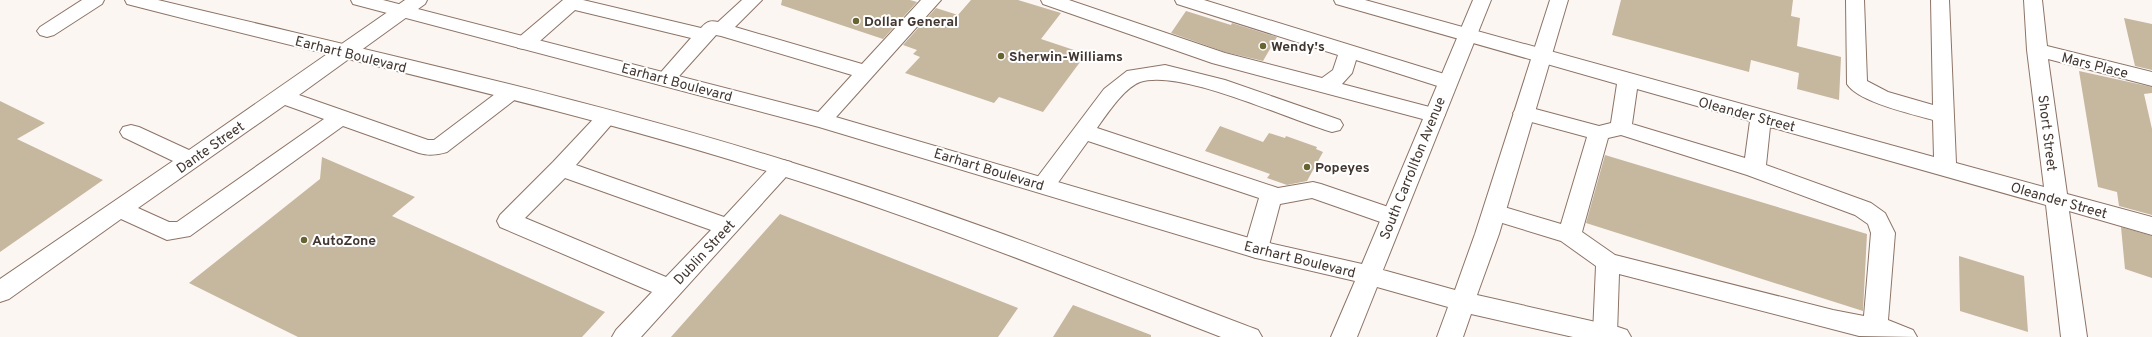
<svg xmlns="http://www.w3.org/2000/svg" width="2152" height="337" viewBox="0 0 2152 337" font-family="Overpass,sans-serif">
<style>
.building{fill:#c6b79f}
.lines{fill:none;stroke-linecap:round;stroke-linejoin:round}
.minor-casing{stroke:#8c7466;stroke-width:2}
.major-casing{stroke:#8c7466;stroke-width:2}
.minor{fill:#fff;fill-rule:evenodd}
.major{fill:#fff;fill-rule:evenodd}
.poi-dot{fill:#676431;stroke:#fff;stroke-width:1.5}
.labels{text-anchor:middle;stroke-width:4;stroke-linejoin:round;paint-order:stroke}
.poi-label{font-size:14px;font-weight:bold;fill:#413630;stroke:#fff;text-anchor:start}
.street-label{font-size:14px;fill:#413630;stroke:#fff}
</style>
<rect width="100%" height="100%" fill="#fcf6f3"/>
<path class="building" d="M782,0H910L917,2L883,39L781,5Z
M971,0H1018L1061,13L1041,39L1086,54L1043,112L999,97L994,103L905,73L920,57L913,54L917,50L903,45L936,8L958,15Z
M1621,0H1793L1791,16L1800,18L1797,46L1841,57L1839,100L1797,89L1799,73L1751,60L1749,72L1612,35Z
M1186,11L1231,25L1232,23L1277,37L1263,61L1225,52L1171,33Z
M2124,18L2152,24V70L2135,66Z
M2079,71L2152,87V93L2144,94L2152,129V215L2119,206L2117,192L2098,187Z
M0,101L45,123L17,139L103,180L0,252Z
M1220,126L1263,142L1269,133L1285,138L1286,136L1317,147L1316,149L1323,152L1307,181L1287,185L1267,178L1270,174L1205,151Z
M1605,155L1867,234L1863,311L1586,223Z
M322,157L415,197L392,216L605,312L582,337H298L189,283L320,179Z
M780,214L1018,308L998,337H671Z
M2121,227L2152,236V278L2125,269Z
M1959,256L2024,276L2028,332L1960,311Z
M1073,305L1151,335V337H1053Z"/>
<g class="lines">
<g class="minor-casing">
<path id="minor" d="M82,0H104L102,4L54,35L47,37L40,35L37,31L40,27Z
M405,0H427L425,4L299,95L428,140H434L503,88L510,86L517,88L520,93L517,98L447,152C437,155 429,156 419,153L343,126L190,236L167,240L121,219L9,299L0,302V279L173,161L123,137L120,132L123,127L131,125L139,127L189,150ZM285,105L324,119L177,222H169L138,208Z
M563,0H583L701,28C706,22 710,20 718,22L742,0H762L735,27L862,64L921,0H941L829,125L822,127L815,125L811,120L852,75L721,36L716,35L672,84L665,86L658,84L655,79L691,38L575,10L532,48L525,49L518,48L515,43L518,38Z
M1041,0H1069L1225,53L1322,78L1333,70L1338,55L1177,4L1175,0H1204L1454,77L1457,82L1454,87L1447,89L1356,60L1352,73L1342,84L1441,110L1445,115L1441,120L1434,122L1212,63L1043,4Z
M1334,0H1365L1934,157L1933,120C1912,114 1858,102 1847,84L1846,0H1864L1867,81L1888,92L1933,105L1931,0H1949L1956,163L2044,187L2027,50L2024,0H2042L2047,46L2152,72V86L2048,59L2067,194L2152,217V235L2069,211L2087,337H2061L2046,205L1770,127L1766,165L1871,203L1885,213L1895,233L1888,320L1913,330L1917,337L1859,336L1619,274L1617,334L1616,337H1594L1593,334L1596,266L1561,241L1486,218L1483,212L1486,206L1494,204L1561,224L1587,137L1517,118L1513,113L1517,108L1524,106L1599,126L1611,123L1617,84L1336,4ZM1637,89L1750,121L1745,158L1632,124ZM1621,135L1747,175L1855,215L1868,224L1871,233L1864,316L1833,310L1615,255L1582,232L1608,138Z
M1165,65L1225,80L1340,120L1343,125L1340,130L1332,132C1289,120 1180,68 1140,82C1124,88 1107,114 1097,128L1278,188L1313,182L1321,184L1400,211L1403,217L1400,223L1392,226L1312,198L1280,204L1268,249L1264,255L1256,258L1248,255L1244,249L1259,198L1088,141L1052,191L1044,193L1036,191L1033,185L1036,179L1104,89L1127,71Z
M607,110L614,112L618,117L576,165L724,217L775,162L783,160L791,162L794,168L641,337H612L616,330L652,292L500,227L497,221L500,215L553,162L600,112ZM565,178L711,230L666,277L525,218Z"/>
</g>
<g class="major-casing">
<path id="major" d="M125,0H158C369,51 583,97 790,162C949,211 1103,271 1258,330L1262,337H1221C1073,280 925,220 773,173C561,106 343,60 127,4Z
M351,0H383L822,113L1256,240L1362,264L1473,0H1491L1383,270L1455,290L1475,234L1550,0H1568L1499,234L1477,295L1618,327L1627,330L1631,337H1573L1471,314L1463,337H1437L1448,307L1377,287L1357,337H1331L1355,281L1256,258L819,127L353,4Z"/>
</g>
<use href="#minor" class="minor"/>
<use href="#major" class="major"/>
</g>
<g class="poi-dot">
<circle cx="856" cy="21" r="4"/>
<circle cx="1263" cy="46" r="4"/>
<circle cx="1001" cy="56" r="4"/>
<circle cx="1307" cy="167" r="4"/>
<circle cx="304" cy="240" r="4"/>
</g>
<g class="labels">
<g class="poi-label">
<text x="864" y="26">Dollar General</text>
<text x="1271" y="51">Wendy's</text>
<text x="1009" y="61">Sherwin-Williams</text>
<text x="1315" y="172">Popeyes</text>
<text x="312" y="245">AutoZone</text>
</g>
<g class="street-label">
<text transform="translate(351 54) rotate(14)" y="5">Earhart Boulevard</text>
<text transform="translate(2095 65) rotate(14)" y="5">Mars Place</text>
<text transform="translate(677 82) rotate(15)" y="5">Earhart Boulevard</text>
<text transform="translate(1747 114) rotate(15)" y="5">Oleander Street</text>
<text transform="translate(2048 133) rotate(83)" y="5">Short Street</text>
<text transform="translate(210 147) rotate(-35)" y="5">Dante Street</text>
<text transform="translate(1412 168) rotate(-68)" y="5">South Carrollton Avenue</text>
<text transform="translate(989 169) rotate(17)" y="5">Earhart Boulevard</text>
<text transform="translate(2059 200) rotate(16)" y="5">Oleander Street</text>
<text transform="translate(704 252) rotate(-47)" y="5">Dublin Street</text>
<text transform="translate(1300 259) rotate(14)" y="5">Earhart Boulevard</text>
</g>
</g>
</svg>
